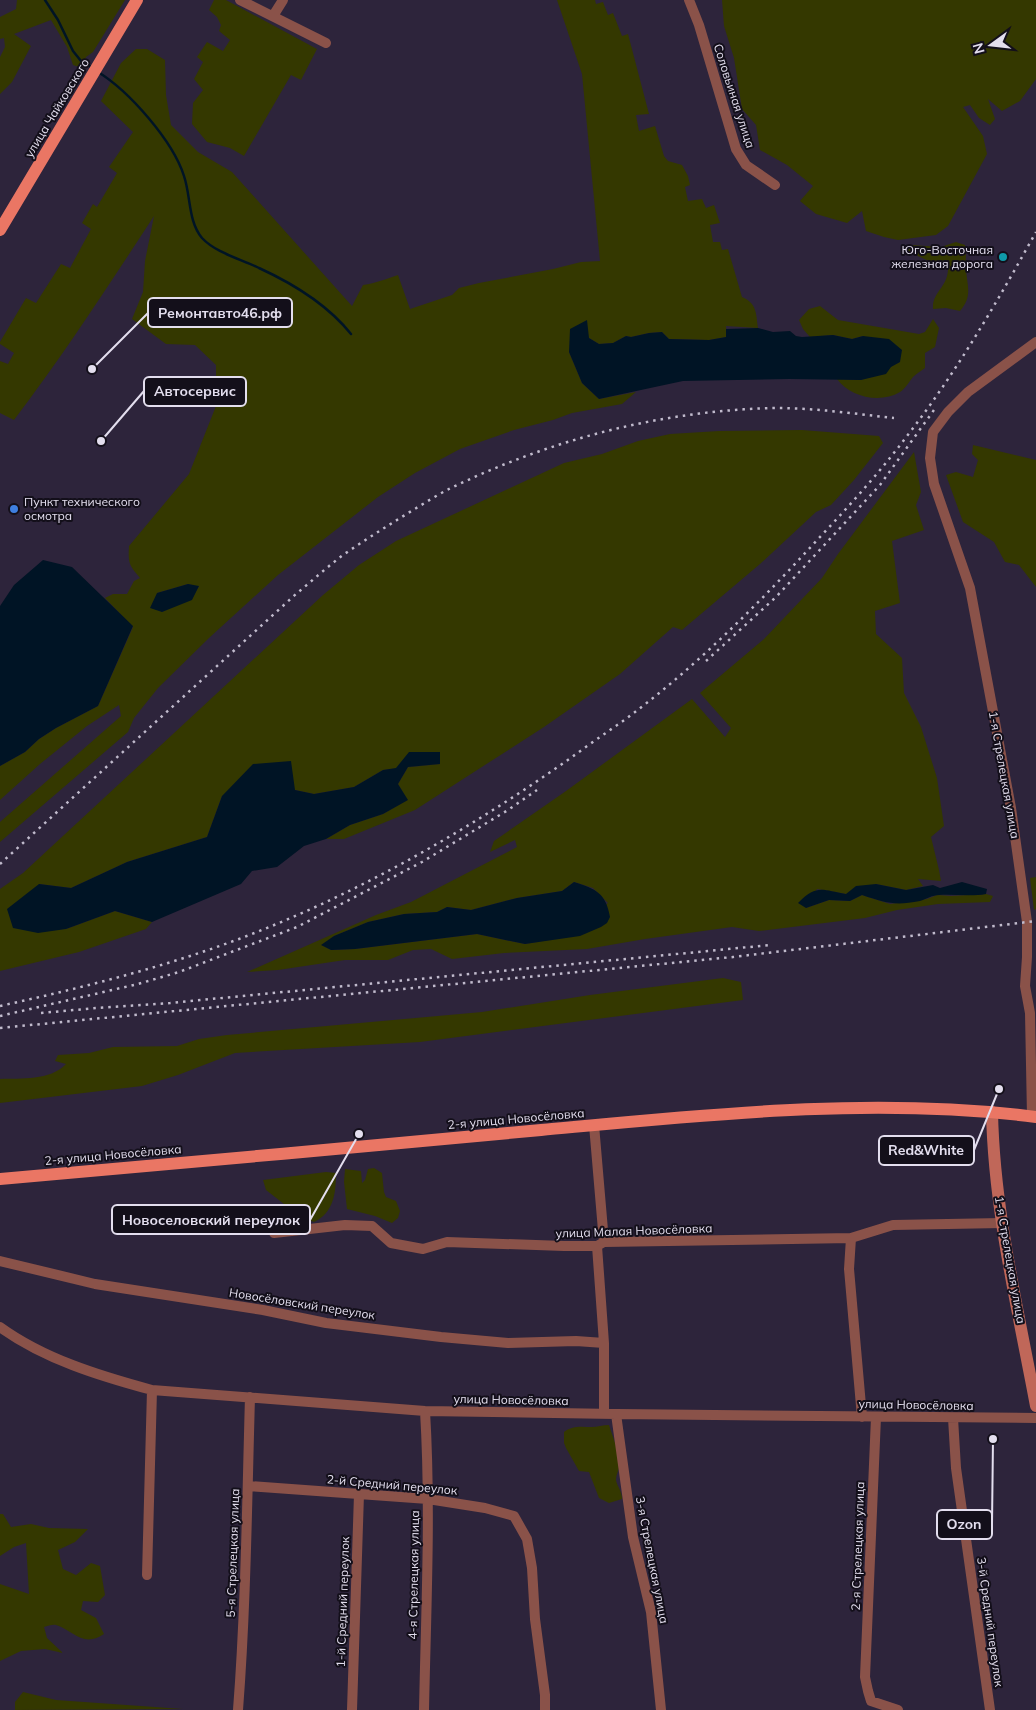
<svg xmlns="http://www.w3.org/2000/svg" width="1036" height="1710" viewBox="0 0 1036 1710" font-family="Mulish,sans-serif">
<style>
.green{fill:#343800;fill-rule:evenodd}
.water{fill:#001425}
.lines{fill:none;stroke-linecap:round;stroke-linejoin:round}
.stream{stroke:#001425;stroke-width:2.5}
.street{stroke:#8a5249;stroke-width:10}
.secondary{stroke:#c06759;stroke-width:12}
.primary{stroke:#ea7664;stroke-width:12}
.rail{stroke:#c1bbcd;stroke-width:2.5;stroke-dasharray:2.5 5;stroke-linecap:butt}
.culture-dot{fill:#0f9aa8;stroke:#130f1a;stroke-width:2}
.shop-dot{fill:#3f7fe0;stroke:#130f1a;stroke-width:2}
.labels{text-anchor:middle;stroke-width:4;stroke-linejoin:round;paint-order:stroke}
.street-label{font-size:12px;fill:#e3deee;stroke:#130f1a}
.poi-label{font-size:12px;fill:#e3deee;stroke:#130f1a;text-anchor:end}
.leader{fill:none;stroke:#e3deee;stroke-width:2}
.callout-dot{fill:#e3deee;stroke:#130f1a;stroke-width:2}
.callout{fill:#130f1a;stroke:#e3deee;stroke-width:2}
.callout-label{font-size:14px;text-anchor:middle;font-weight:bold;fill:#e3deee}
</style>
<rect width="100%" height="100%" fill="#2d243b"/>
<path class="green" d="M17,0H125L93,52L86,57L82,68L73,65L67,47L51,20L14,34L31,46L12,82L0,94V57L5,47L4,38L0,39V17L16,9Z
M214,0H226L317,49L301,80L291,75L244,156L230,148L207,142L192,124L193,103L203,90L194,79L203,62L197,57L207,42L223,51L230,40L219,31L221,25L217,17L209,10Z
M557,0H595L596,4L603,2L608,15L613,13L622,36L628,34L649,114L636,115L639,131L655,126L664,156L668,161L682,165L688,176L690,185L685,187L688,201L702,199L706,208L714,205L720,223L710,225L713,242H720L722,250L728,249L742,297C757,303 756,314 758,328L726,326L727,337L709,340L669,339L662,332L649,333L631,337L626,336L613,343L599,344L589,338L569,352L582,383L599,399L636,392L622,404L572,413L553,420L514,430L460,449L415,473L378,497L278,575L209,638L158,688L134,718L128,732L0,842V822L121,716L119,705L87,726L40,764L0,800V766L25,752L39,739L56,728L98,706L133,627L105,598L113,594H127L134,581L140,578C129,565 128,564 129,546L189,474L216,406V365L195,345L166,344L132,319L143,292L145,261L154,216C109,285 64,354 14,420L0,413V361L8,364L14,353L0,344V342L26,298L36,303L61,264L70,268L91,229L82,223L93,204L97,207L117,173L109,167L133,132L101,101L121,63L136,49H147L165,60L166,95L171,125L198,152L232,172L352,306L363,285C376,283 386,279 398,275L410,309L452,295L459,288L479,283L553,269L581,262L600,261L582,74ZM188,584L199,587L174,606L162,612L157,593Z
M722,0H1036V79L1020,101L1002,111L988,99L995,119L990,125L979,118L970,105L963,107L983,136L987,154L948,226L936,235L898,240L884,237L866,231L862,211L847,223L816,214L800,201L813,186L787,165L760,150L756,125L742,109L734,58L724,26Z
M956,242L965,245C967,253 965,261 966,269C967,286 973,296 960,311L946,308L933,309C932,292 947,288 948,270L903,249L911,245L941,247Z
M820,306L838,320L919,334L925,332L933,319L939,328L935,347L925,353V368C921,371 916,374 913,377C909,382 905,389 900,392C880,404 850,397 837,379L861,380L900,362L863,336L852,339L833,335L810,337L803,329L799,320L809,309Z
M802,430L879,436L883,443L854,480L831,505L816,512L760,564L682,630L673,627L620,674L544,727L415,810L344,839H326L350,825L383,814L407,800L398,784L408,767L440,764L383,770L354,787L314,794L295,790L222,796L207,837L127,862L71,888L39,884L66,929L115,911L152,922L146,929L79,952L0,971V889L23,873L323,595L359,565L396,541L564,463L602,454L638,441L670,434L719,431Z
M973,445L1036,460V587L1019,565L1005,562L994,542L963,522L946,475L956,472L973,477L978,460L972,454Z
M914,452L921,492L916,505L924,530L892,541L900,603L875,611L876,634L902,658L904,693L921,727L937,778L944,826L931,837L939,870L941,881L918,879L923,886L906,890L876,884L846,894L817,889L806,908L829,900L850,901L862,895L890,904L927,899L937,895L951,896L986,894L993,896L990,902L938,904L897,910L865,918L759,931L732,927L645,939L587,949L504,953L452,959L431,949L413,950L388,960H345L278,970L247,972L376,915L411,902L517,847L515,840L490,852L494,841L566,791L692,699L725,737L731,728L700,693L764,639L822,578L838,554ZM574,882L593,888L608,903L548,940L525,944L477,934L355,949L331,950L322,945L334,936L368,922L404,914L437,912L447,907L471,910L517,898L562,891Z
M1036,877V909L1034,910L1030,878Z
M723,978L741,982L743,1000L420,1042L235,1053L178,1075L142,1086L0,1103V1079C21,1078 50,1081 66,1064L55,1061L58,1055L89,1053L113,1047L177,1046L199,1039L227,1035L482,1012L590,995Z
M374,1168L382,1173L384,1192L386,1197L396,1201L400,1211L398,1218L392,1223L375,1216L347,1209L344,1182L345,1169L361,1171L362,1183L365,1180L368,1169Z
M326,1172L336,1173C336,1192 334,1213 314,1222L301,1217L295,1209L284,1204L266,1190L263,1180Z
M609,1425C613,1438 620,1453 619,1468C618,1472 616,1475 616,1480C617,1486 622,1491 622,1499L609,1503L599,1498L589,1472L579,1471L566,1448L564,1443V1432C573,1425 582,1427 592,1427C597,1427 603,1425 609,1425Z
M0,1514H3L11,1527L31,1524L49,1528L88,1529L75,1542L58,1550L63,1569L76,1575L91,1563L100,1566L105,1595L98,1602L83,1601L81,1610L96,1618L104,1634C83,1648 74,1631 56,1625C53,1624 48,1626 44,1627L47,1638L63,1653L45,1649L21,1651L0,1661V1584L29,1594L26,1543L14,1547L0,1556Z
M23,1692L56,1700L183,1709L15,1710V1702Z"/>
<path class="water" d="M587,320L589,338L599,344L613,343L626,336L631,337L649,333L662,332L669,339L709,340L726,337V329L758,328L773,332L790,331L796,336L802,337L833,335L852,339L863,336L889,339L902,350L900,362L891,367L886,374L861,380L789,379L683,381L599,399L582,383L569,352L570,329Z
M43,560L72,567L133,626L98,706L56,728L39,739L25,752L0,766V606L14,585Z
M188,584L199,586L192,600L162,612L150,608L157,593Z
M409,752H440V764L408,767L398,784L408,800L383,814L350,825L326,839L304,846L277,867L252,871L241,884L152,922L115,911L66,929L38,933L13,928L7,909L39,884L71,888L127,862L207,837L222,796L253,764L291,761L295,790L314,794L354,787L383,770L396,768Z
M574,882C596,889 606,893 610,917L607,923L601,927L580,936L525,944L477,934L355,949L331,950L321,945L334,936L368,922L404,914L437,912L447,907L471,910L517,898L562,891Z
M962,882L987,889L986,894C971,897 955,894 939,895C933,895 926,899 920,901C895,906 886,903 862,895L850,901L829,900L806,908L798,903C817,884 822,890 846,894L856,886L876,884L906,890L933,885L940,888Z"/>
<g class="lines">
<path class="stream" d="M45,0L58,20L73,51L81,61L91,67
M98,72C129,91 173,141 184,176C191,197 188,221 202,238C216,253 241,259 259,268C294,284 327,304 351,334"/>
<path class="street" d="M240,0L326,43
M689,0L699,25L736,149L746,165L775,185
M273,16L283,0
M1032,1116L1030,1013L1025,986L1027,957V922L1011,808L970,588L934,484L930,458L933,432L948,412L968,392L1036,342
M594,1125L604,1242
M274,1233L345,1225L372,1226L391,1243L423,1249L447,1242L564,1246H597L604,1242L851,1238L893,1225L1002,1223
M851,1238L849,1269L862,1417
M597,1246L604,1343V1414
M0,1261L95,1284L263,1310L326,1323L441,1337L508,1343L576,1341L604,1343
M0,1327C44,1359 100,1376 152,1390L425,1411L616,1414L1036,1418
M616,1414L633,1537L651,1612L661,1710
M876,1417L865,1677L868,1691L871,1701L898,1710
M953,1418L956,1468L990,1710
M249,1486L428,1499L485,1508L514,1516L527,1539L532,1568L535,1619L545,1695V1710
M147,1575L152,1390
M238,1710C246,1606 247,1501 250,1397
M352,1710L359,1494
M424,1710C426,1610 431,1510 425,1411"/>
<path class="secondary" d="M992,1112C994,1211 1018,1309 1036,1406"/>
<path class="primary" d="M0,230L137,0
M0,1179C180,1163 361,1147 541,1130C702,1115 875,1096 1036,1117"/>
<path class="rail" d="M706,661L776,597L880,485L934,410
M0,864L296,594C312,581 327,567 343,555C366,539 389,525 413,510C425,503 437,495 449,489C551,439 664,410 777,408C816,408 856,414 894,418
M0,1006C81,988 161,968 239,939C360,893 474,827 579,752C599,737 620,724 639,709C705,658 763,599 819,538C850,505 880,472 907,436C956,373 997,302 1036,232
M41,1013L97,1008L170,1003L770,945
M0,1016L138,984L179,972L297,927L422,862L508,810L537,790
M0,1028L733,957L1036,921"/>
</g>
<circle class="culture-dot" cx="1003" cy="257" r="5"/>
<circle class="shop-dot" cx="14" cy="509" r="5"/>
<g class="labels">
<g class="street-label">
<text transform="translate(734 96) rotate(72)" y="4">Соловьиная улица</text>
<text transform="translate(57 108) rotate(-59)" y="4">улица Чайковского</text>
<text transform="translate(1004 775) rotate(80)" y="4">1-я Стрелецкая улица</text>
<text transform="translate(516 1119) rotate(-5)" y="4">2-я улица Новосёловка</text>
<text transform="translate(113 1155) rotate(-5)" y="4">2-я улица Новосёловка</text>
<text transform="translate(634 1231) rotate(-2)" y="4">улица Малая Новосёловка</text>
<text transform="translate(1010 1260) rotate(80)" y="4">1-я Стрелецкая улица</text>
<text transform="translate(302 1304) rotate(9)" y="4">Новосёловский переулок</text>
<text transform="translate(511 1400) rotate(1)" y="4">улица Новосёловка</text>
<text transform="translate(916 1405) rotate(1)" y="4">улица Новосёловка</text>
<text transform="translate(392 1485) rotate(5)" y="4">2-й Средний переулок</text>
<text transform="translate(858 1546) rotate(-88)" y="4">2-я Стрелецкая улица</text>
<text transform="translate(233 1553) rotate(-88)" y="4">5-я Стрелецкая улица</text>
<text transform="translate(652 1560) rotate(79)" y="4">3-я Стрелецкая улица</text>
<text transform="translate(414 1575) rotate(-89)" y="4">4-я Стрелецкая улица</text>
<text transform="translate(343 1602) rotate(-88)" y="4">1-й Средний переулок</text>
<text transform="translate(990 1622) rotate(82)" y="4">3-й Средний переулок</text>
</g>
<g class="poi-label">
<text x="993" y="254">Юго-Восточная<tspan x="993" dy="14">железная дорога</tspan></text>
<text x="24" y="506" text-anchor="start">Пункт технического<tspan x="24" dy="14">осмотра</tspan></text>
</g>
</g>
<path class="leader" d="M92 369L148 313M101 441L144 391M999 1089L974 1150M359 1134L310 1220M993 1439L992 1524"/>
<g class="callout-dot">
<circle cx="92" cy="369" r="5"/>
<circle cx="101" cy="441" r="5"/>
<circle cx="999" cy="1089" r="5"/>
<circle cx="359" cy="1134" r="5"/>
<circle cx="993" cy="1439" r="5"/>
</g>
<g class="callout">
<rect x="148" y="298" width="144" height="29" rx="5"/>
<rect x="144" y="377" width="102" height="29" rx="5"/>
<rect x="879" y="1136" width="95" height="29" rx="5"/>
<rect x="112" y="1205" width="198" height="29" rx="5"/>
<rect x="937" y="1510" width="55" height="29" rx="5"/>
</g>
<g class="callout-label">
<text x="220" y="318">Ремонтавто46.рф</text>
<text x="195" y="396">Автосервис</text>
<text x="926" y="1155">Red&amp;White</text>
<text x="211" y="1225">Новоселовский переулок</text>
<text x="964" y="1529">Ozon</text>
</g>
<g transform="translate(991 45) rotate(255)" stroke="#130f1a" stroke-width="4" paint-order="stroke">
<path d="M0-4L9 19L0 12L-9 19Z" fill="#e3deee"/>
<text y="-8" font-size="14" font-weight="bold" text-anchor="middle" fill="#e3deee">N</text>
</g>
</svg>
